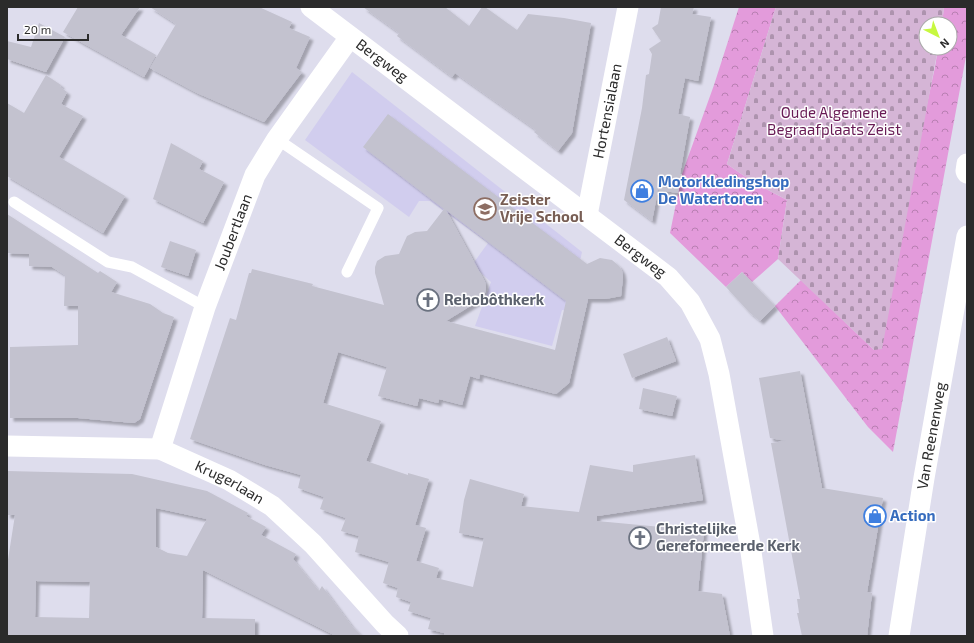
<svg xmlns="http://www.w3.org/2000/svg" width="974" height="643" viewBox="0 0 974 643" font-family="'Exo 2',sans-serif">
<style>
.education{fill:#d1cdee}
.forest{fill:url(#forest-crowns)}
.cemetery{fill:url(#cemetery-stones)}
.building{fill:#c3c2cf;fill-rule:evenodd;filter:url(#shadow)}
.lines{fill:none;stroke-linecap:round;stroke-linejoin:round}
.lane{stroke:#fff;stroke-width:11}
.street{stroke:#fff;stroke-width:21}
.labels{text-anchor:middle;stroke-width:3;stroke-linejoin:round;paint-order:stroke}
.street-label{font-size:15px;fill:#2b2b2b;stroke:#fff}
.park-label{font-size:15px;fill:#681b55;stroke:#fff}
.shop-label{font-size:15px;font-weight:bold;fill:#366cbe;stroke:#fff;text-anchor:start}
.education-label{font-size:15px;font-weight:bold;fill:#785e54;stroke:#fff;text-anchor:start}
.worship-label{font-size:15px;font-weight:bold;fill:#5b616d;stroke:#fff;text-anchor:start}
</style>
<defs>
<pattern id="forest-crowns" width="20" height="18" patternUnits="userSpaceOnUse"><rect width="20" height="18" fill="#e39bdb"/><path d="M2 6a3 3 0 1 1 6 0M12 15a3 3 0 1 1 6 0" fill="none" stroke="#b87fb2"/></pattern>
<pattern id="cemetery-stones" width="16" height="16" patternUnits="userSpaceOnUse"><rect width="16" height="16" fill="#d5b5d6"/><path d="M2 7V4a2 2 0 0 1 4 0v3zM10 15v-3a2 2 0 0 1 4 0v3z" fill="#ad93ae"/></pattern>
<filter id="shadow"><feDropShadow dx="3.5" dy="3.5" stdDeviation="1" flood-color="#0004"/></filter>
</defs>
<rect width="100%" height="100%" fill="#dedded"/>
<path class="education" d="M352,72L582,252L569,311L562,310L552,346L475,326L491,282L472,265L488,243L430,201H419L409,217L305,140Z"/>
<path class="forest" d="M739,7H776L727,164L753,182L787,200L778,259L752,282L742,272L726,287L670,233L682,174L714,85Z
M944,7H967V51L893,452L868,427L775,306L801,280L874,350L935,67L938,48H950V24H942Z"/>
<path class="cemetery" d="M776,7H944L942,24H926V48H938L882,349L874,350L778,259L787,200L753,182L727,164Z"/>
<path class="building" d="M78,7H140L121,35L156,55L144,77L63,32Z
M150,7H259L292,22L289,28L310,37L296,68L302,72L264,122L197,93L150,68L176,24Z
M363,7H445L469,26L482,7H485L517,30L528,14L564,18L591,23L572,133L558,151L534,132L536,130L455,73L452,77L397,36L399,33Z
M661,7H694L692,14L711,17L698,81L685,78L678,114L690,117L680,174H682L678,193L658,190L652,221L624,200L642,108L646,75L649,74L652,54L649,49L661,41L652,28L658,24Z
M39,23L65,37L46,72L7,59V41L31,47Z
M46,75L61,85L60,87L67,92L61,104L83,116L59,157L125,196L103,233L7,176V103L24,113Z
M388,114L587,264L600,258L612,260L619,266L622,271L623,277L621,296L605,299H588L569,383L556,394L480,374L479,379L470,376L462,405L439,399L438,403L419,398L417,406L378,396L387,367L338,352L323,403L381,421L366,461L408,475V473L429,479L415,525L426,528L416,561L439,568L436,578L473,587L484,538L459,533L464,500L470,479L524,494L521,506L579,512L590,465L633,472V465L695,455L703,500L597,516V521L704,531L698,591L722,594L730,636H444V633L428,629L431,618L408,611L411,602L396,597L398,588L383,583L389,562L355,552L359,536L341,531L346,518L320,509L324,497L298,488L301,475L265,465L190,439L230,318L236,320L249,273H251L252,269L313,284L312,286L384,305L375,273V267L377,261L385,256L399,254L407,236L415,232L427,231L444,209L363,147ZM446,210L566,301L555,350L446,321L480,300L485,293L486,287L485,282Z
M171,143L203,161L199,169L224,182L203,223L153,199Z
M7,214L98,273L100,271L117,282L111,292L150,304L163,313L174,317L140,419L134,423L78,418H10V347L78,345V306H64L65,275L52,267L29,266V254L7,253Z
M170,241L196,250L188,276L161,267Z
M742,272L775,306L760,321L749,312L726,287Z
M667,337L676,361L632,378L623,354Z
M800,371L822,488L883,498L867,592L872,593L867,636H802L797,613H799L797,599H800L771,443L786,441L770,438L759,378Z
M643,388L677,396L672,416L639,409Z
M7,471L132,474L207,491L248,513L246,516L266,527L261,535L296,554L293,559L319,591L322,586L351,625L362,636H336L203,570L202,618L255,619V636H7V566L15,515H7ZM156,508L207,519L187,556L168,553L156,547ZM36,581L90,582L89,618L35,617Z"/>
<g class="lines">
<path class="lane" d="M277,139L378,208L347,272
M14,202L108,262L132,267L205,307"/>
<g class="street">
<path id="s1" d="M311,7L668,277L690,302L710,339L719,374L750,545L763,636"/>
<path d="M967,164L966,171L967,173"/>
<path id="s2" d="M587,215L628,7"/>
<path id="s3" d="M7,446L160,449L229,480L272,506L313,544L385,624L398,636"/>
<path id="s4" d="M160,449L205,307L255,175L277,139L350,37"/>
<path id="s5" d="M899,636L924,478L967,236"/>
</g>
</g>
<defs>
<g id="shop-ring" transform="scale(1.15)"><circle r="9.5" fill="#fff" stroke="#3f7fe0" stroke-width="1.5"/><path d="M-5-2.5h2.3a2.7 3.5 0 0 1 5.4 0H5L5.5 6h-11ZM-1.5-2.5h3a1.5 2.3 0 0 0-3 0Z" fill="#3f7fe0"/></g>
<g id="school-ring" transform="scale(1.15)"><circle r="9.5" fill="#fff" stroke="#8d6e63" stroke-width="1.5"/><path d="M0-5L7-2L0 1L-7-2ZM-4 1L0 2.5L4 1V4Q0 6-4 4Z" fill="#8d6e63"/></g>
<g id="church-ring" transform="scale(1.15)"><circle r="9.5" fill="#fff" stroke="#6b7280" stroke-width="1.5"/><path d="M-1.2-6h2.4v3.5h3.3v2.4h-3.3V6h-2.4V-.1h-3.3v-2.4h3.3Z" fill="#6b7280"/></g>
</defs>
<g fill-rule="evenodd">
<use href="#shop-ring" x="642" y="191"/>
<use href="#school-ring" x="485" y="209"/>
<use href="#church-ring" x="428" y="300"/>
<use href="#shop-ring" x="875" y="516"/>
<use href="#church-ring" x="640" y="538"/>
</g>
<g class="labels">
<g class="street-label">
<text dy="5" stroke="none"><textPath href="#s1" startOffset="89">Bergweg</textPath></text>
<text dy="5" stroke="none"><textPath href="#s2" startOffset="106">Hortensialaan</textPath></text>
<text dy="5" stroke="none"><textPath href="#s4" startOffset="229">Joubertlaan</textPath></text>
<text dy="5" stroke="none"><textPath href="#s1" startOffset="413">Bergweg</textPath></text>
<text dy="5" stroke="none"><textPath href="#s5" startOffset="203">Van Reenenweg</textPath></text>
<text dy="5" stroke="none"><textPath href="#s3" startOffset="230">Krugerlaan</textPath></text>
</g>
<g class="park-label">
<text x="834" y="118">Oude Algemene<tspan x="834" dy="17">Begraafplaats Zeist</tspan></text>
</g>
<g class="shop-label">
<text x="658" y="187">Motorkledingshop<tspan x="658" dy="17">De Watertoren</tspan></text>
<text x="890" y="521">Action</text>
</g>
<g class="education-label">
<text x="500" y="205">Zeister<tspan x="500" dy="17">Vrije School</tspan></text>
</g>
<g class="worship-label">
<text x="444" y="305">Rehobôthkerk</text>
<text x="656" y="534">Christelijke<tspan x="656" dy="17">Gereformeerde Kerk</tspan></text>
</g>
</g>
<rect width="974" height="643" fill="none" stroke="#2b2b2b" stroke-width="16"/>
<g transform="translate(938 36) rotate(138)"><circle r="19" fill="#ffffff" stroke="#aaaaaa"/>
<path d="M0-3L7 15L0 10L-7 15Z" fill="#c7f840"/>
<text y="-6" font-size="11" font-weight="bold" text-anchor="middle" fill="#2b2b2b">N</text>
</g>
<path d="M18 34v6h70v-6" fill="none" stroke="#2b2b2b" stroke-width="2"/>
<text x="24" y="34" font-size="12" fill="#2b2b2b" stroke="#ffffff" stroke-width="3" paint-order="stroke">20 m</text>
</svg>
